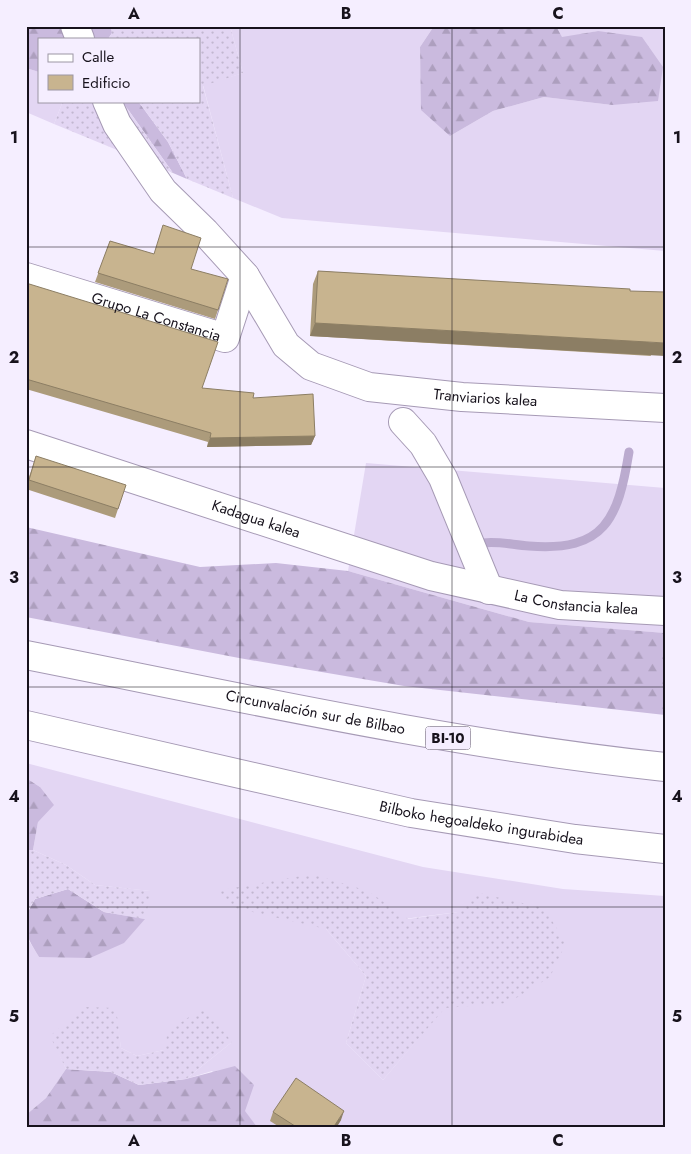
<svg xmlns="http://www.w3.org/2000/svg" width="691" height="1154" viewBox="0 0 691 1154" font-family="Jost,sans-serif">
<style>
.grass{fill:#e3d6f3;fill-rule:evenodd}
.forest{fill:url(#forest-firs)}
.garden{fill:url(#garden-dots)}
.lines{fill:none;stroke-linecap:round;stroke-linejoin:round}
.stream{stroke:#bbabcf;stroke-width:9}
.minor-casing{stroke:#a69ab5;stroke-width:30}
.highway-casing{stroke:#a69ab5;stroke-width:30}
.minor{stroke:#fff;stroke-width:28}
.highway{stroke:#fff;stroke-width:28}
.wall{fill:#ac9b7b}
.shaded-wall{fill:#8c7e64}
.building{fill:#c8b48f;stroke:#8c7e64}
.grid{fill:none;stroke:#17121c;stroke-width:1;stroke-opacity:0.55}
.labels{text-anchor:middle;stroke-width:4;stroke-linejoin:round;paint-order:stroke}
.shield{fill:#f5eeff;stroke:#5a5460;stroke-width:1}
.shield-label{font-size:14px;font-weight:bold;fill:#17121c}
.street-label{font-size:15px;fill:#17121c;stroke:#f5eeff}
.neatline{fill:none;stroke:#17121c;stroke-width:2}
.grid-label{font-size:16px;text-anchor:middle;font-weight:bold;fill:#17121c}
</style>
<defs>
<pattern id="forest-firs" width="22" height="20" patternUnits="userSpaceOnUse" patternTransform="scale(1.25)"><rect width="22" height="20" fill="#cabade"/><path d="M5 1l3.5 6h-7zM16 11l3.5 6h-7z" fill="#ad9fbe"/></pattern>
<pattern id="garden-dots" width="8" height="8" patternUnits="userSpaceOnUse" patternTransform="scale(1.25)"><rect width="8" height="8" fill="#e3d6f3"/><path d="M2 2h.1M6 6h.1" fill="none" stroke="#c2b7d0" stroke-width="1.8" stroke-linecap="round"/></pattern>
</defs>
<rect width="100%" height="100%" fill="#f5eeff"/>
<path class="grass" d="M230,26H434L420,47L421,76L450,136L493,111L544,97L612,105L598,31L562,38L556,26H665V251L282,218L233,198L203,85L243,73Z
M26,68L39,72V101H63L54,124L26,112Z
M366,463L665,488V633L529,622L348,571Z
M26,763L423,867L563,889L665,896V1128H258L212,1071L186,1079L232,1042L164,1050L137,1056L121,1048L115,1008L51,1036L66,1069L46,1098L26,1115V936L39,957L150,891L95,885L66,865L33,850L38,822L40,787L26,778ZM458,912L508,1002L445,1007L383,1080L346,1043L366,976L326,929Z"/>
<path class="forest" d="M26,26H111L112,33L108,39H39V72L26,68Z
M434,26H556L562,37L598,31L642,37L663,67L658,101L612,105L544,97L493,111L450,136L421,110L420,47Z
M122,101H138L168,142L187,179L173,173Z
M26,527L200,567L276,563L348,571L529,622L665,633V715L404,686L239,658L26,617Z
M26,778L40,787L54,805L38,822L33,850H26Z
M68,889L104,912L145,919L124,943L90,958L39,957C24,933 20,924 35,899Z
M235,1066L254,1085L245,1111L258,1128H26V1115L46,1098L66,1069L111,1072L139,1085L186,1079Z"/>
<path class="garden" d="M111,26H230L243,73L203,86L233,198L187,179L168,142L138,101H199V39H108L112,33Z
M63,101H122L173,173L54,124Z
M26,850H33L66,865L95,885L151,891L145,919L104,912L68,889L35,899L26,913Z
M312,874L368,891L408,919L458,912L479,893L544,908L566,943L550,977L508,1003L445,1008L383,1080L346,1043L366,976L326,929L235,908L216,891Z
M84,1007L116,1008L121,1048L137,1056L164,1050L168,1031L204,1007L232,1042L186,1079L139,1085L111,1072L66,1069L50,1036Z"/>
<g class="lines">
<path class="stream" d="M483,543C499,541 513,545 529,546C605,552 618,519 629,452"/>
<g class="minor-casing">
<g id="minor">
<path d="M75,26L80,39"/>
<path id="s1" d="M107,101L117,124L163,191L205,232L245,276L286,345L311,366L369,387L462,397L665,408"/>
<path id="s2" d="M26,277L225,338L245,276"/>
<path d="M403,422L423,444L443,478L489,590"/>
<path id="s3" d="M26,444L431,576L560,605L665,611"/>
</g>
</g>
<g class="highway-casing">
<g id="highway">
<path id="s4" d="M26,655C239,697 449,744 665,767"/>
<path id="s5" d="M26,725L411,813L575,839L665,849"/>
</g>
</g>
<use href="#minor" class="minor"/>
<use href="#highway" class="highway"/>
</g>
<path class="wall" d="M110,241L191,269L218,310L215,319L95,282Z
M318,271L630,291L651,356L310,336L313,284Z
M26,283L202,388L315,436L311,445L207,447L208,442L26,389Z
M36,456L118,509L115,518L26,489V486Z
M273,1112L341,1120L336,1128H281L270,1121Z"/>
<path class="shaded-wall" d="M315,323L665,343V356L310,336Z
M315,436L311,445L207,447L210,438Z
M344,1111L341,1120L336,1128H333Z"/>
<path class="building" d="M163,225L201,238L191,269L228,279L218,310L98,273L110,241L154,254Z
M318,271L630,289V291L665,292V343L315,323Z
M26,283L218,342L202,388L254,393L253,398L313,394L315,436L210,438L211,433L26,379Z
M36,456L126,485L118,509L29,480Z
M296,1078L344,1111L333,1128H298L273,1112Z"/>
<path class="grid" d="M240,26V1128M452,26V1128M26,247H665M26,467H665M26,687H665M26,907H665"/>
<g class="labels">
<rect class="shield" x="425.5" y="726.5" width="45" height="23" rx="4"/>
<g class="shield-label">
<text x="448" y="743">BI-10</text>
</g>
<g class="street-label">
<text dy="5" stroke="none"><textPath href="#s2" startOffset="136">Grupo La Constancia</textPath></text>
<text dy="5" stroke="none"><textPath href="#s1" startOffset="516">Tranviarios kalea</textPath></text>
<text dy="5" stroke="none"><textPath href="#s3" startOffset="242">Kadagua kalea</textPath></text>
<text dy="5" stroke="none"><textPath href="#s3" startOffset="574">La Constancia kalea</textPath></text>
<text dy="5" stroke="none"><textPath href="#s4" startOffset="295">Circunvalación sur de Bilbao</textPath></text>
<text dy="5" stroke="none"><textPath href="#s5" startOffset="466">Bilboko hegoaldeko ingurabidea</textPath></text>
</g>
</g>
<rect width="691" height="1154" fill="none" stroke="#f5eeff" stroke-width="55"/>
<rect x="38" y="38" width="162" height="65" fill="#f5eeff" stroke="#9c96a4"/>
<rect x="48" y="54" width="25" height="8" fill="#ffffff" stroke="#9c96a4"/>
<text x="82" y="62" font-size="15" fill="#17121c">Calle</text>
<rect x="48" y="75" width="25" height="15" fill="#c8b48f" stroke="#9c96a4"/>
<text x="82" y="88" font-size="15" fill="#17121c">Edificio</text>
<rect x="28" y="28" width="636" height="1098" class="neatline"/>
<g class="grid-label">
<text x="134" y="19">A</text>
<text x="346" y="19">B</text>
<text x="558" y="19">C</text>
<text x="14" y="143">1</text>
<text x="677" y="143">1</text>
<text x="14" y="363">2</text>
<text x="677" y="363">2</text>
<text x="14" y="583">3</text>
<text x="677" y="583">3</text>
<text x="14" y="802">4</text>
<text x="677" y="802">4</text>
<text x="14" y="1022">5</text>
<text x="677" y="1022">5</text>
<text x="134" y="1146">A</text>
<text x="346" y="1146">B</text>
<text x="558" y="1146">C</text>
</g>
</svg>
